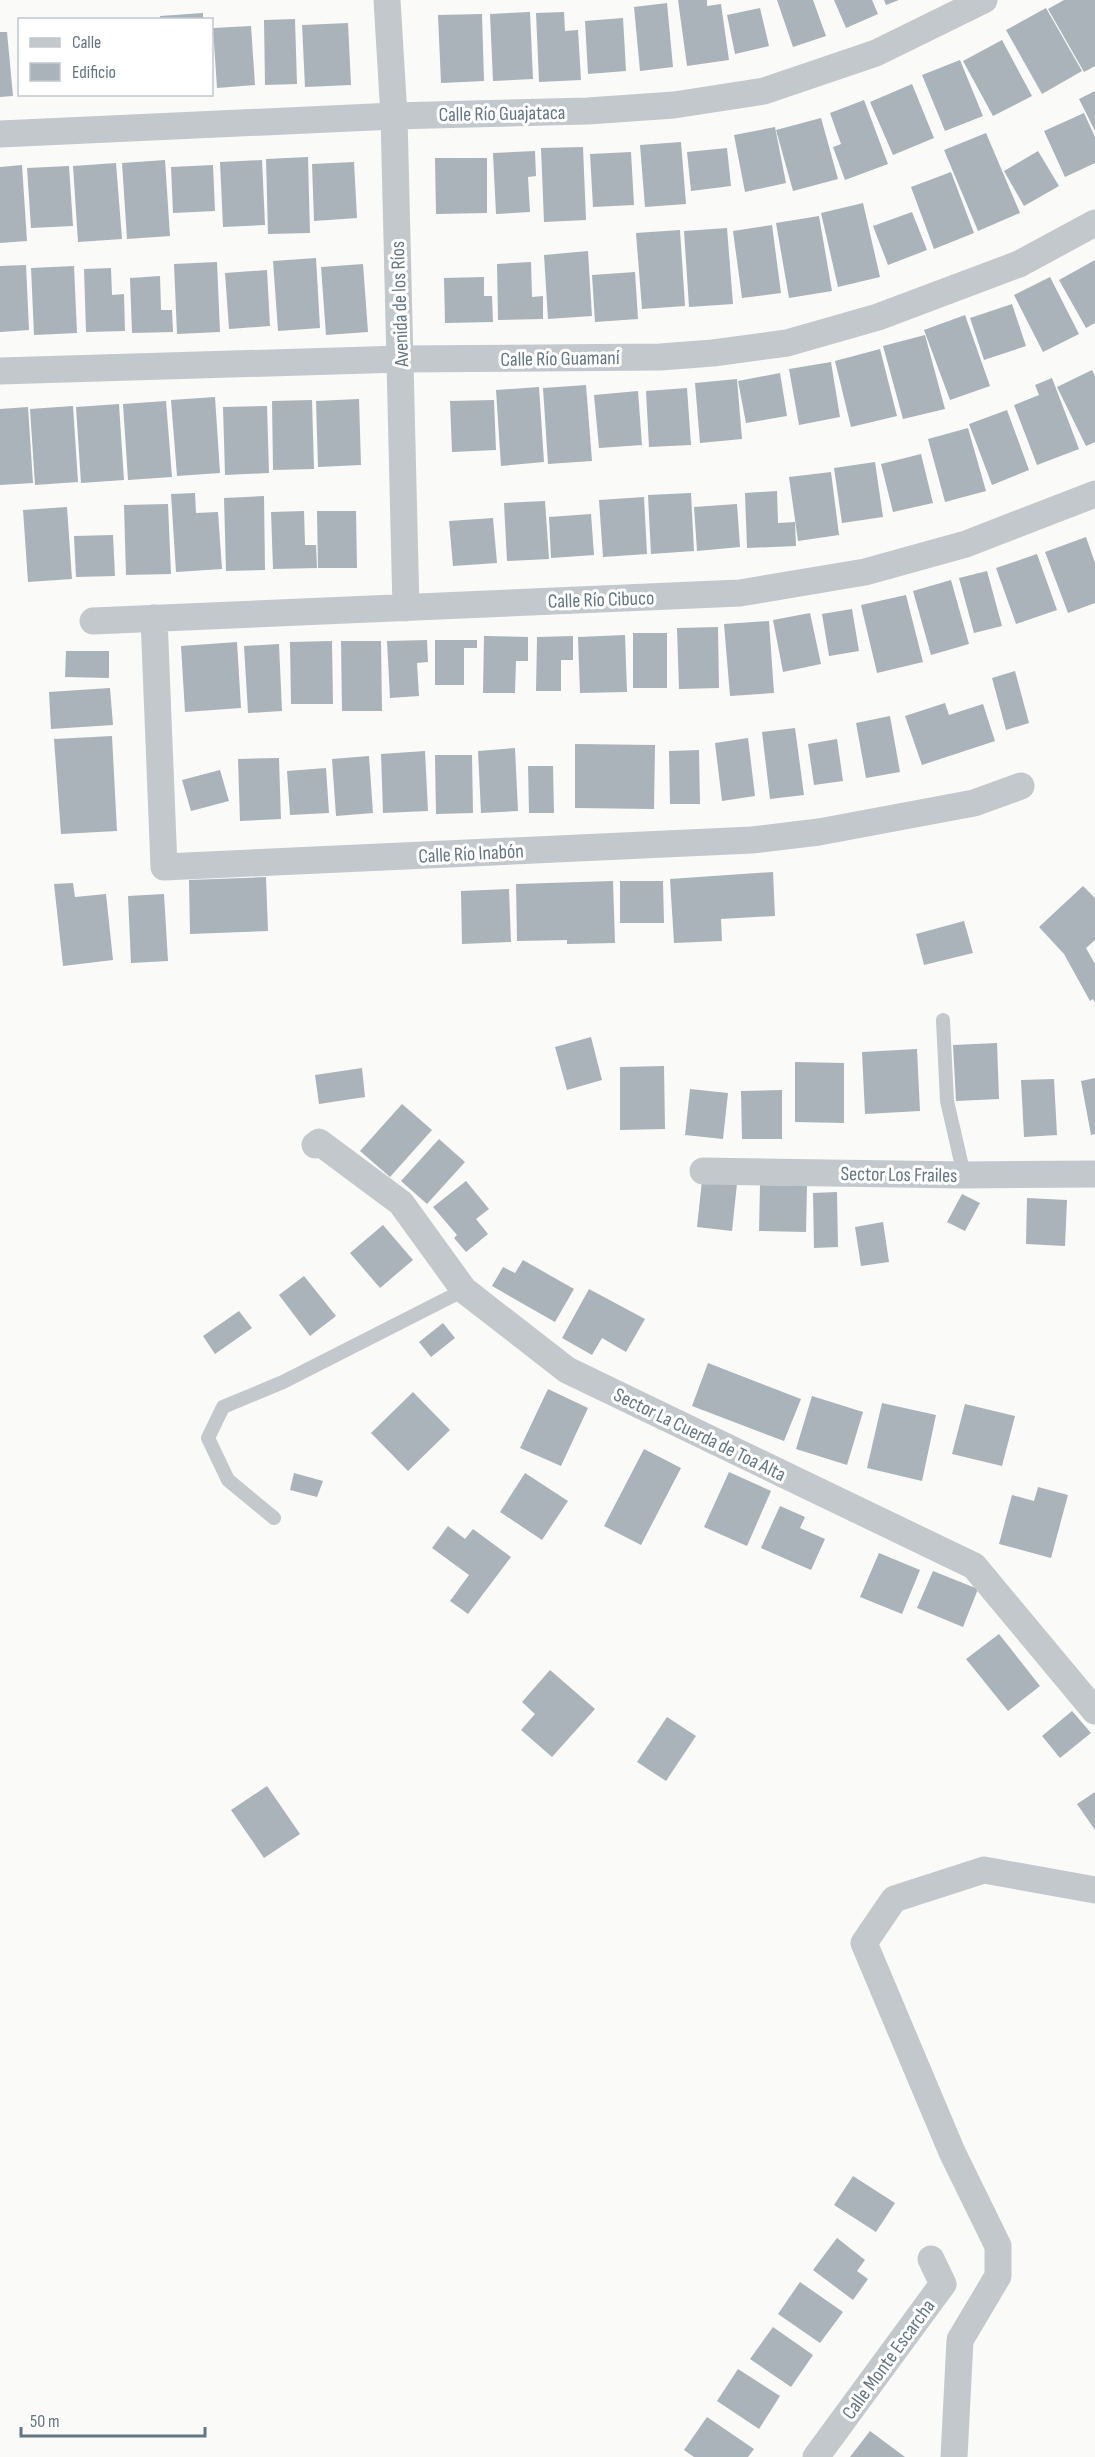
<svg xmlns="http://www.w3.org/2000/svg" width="1095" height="2457" viewBox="0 0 1095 2457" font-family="'Sofia Sans Condensed',sans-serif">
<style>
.building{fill:#aab3b9}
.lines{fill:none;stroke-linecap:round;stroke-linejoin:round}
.service{stroke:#c3c8cc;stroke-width:14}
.minor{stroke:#c3c8cc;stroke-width:27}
.labels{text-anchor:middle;stroke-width:6;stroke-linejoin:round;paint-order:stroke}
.street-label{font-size:20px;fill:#657683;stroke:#fff}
</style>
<rect width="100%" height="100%" fill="#fafaf8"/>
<path class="building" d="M678,0H707V6L721,4L729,60L687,66Z
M777,0H813L826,36L793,47Z
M834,0H872L878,14L846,28Z
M884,0H899L886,5Z
M1064,0H1095V66L1084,72L1048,9Z
M667,3L673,67L640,71L634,7Z
M760,8L769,46L735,54L727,15Z
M1046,8L1082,71L1042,94L1006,30Z
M530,12L533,79L493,81L490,14Z
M564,12L565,31L578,30L581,80L539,82L536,13Z
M203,13V20H160V16Z
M482,14L484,81L441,83L438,15Z
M623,18L626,71L588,74L585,21Z
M295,19L297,84L265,85L264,20Z
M348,23L351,85L305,87L302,25Z
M251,26L255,85L217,88L213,28Z
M0,32H7L13,96L0,97Z
M1002,40L1032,96L993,116L963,61Z
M960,60L983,116L945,131L922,75Z
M912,84L934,138L893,155L870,102Z
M1095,91V131L1079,99Z
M864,100L888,164L845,180L833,147L841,144L830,113Z
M1084,113L1095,137V163L1065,177L1044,131Z
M821,118L838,179L793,191L776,130Z
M775,127L786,183L745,192L734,135Z
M986,133L1020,213L978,231L944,150Z
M681,142L686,204L645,207L640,145Z
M583,147L586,220L544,222L541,148Z
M727,148L731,186L691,191L687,152Z
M535,151L536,176L528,177L530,212L496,214L493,153Z
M1038,151L1059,186L1024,206L1004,171Z
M631,152L634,205L593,207L590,154Z
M308,157L310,233L268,234L266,159Z
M435,158H487V213L436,214Z
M165,160L170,236L127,239L122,163Z
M262,160L265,225L223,227L220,162Z
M354,162L357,218L314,221L312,164Z
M116,163L122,239L78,242L73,166Z
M22,165L27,241L0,243V167Z
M213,165L215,211L173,213L171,167Z
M69,166L73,226L31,228L27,168Z
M951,172L974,233L934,249L911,187Z
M863,203L880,277L838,287L821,213Z
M912,212L927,250L888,265L873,226Z
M819,216L832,291L789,298L776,223Z
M772,225L781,293L742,298L733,231Z
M727,228L733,304L689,307L684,231Z
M680,230L685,306L642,309L636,233Z
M588,251L592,316L548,319L544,255Z
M316,258L320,328L278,331L273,261Z
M1095,260V323L1086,328L1059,280Z
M217,262L220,332L177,334L174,264Z
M531,262L532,297L543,296V319L498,320L497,264Z
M363,264L368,332L326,335L321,267Z
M26,265L29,330L0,332V266Z
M74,266L77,333L34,335L31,268Z
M111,268L112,295L124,294L125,331L86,332L84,269Z
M267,270L270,326L229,329L225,273Z
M635,272L638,319L595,322L592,275Z
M160,276L161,310H172L173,332L132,333L130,278Z
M484,277V296H492L493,322L445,323L444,278Z
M1050,277L1079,334L1043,352L1014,295Z
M1012,304L1026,346L984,360L970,318Z
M965,315L990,386L950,400L924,330Z
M925,335L945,409L903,419L883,346Z
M880,349L897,416L851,427L835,361Z
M831,362L840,417L799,425L789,369Z
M1092,370L1095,376V442L1086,446L1057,387Z
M780,373L787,416L746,423L738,381Z
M1052,378L1079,449L1037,465L1014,405L1039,395L1035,385Z
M737,379L742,439L700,443L695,383Z
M586,385L592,461L548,464L543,388Z
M539,387L544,462L501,466L496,390Z
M687,388L691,445L649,447L646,391Z
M638,391L642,445L599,448L594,395Z
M215,397L220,473L177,476L171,400Z
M359,399L361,465L318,467L316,401Z
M312,400L314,469L273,470L272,401Z
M494,400L496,450L452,452L450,401Z
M166,401L172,477L128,480L123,404Z
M119,404L124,480L81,483L76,407Z
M73,406L78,482L35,485L30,409Z
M267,406L269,473L225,475L223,407Z
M28,407L33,483L0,485V409Z
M1007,410L1029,470L992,485L969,424Z
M968,428L986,491L945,502L928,439Z
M921,454L933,503L893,512L881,464Z
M875,462L883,517L842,523L834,468Z
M831,472L839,535L798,541L789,477Z
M777,491L778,523L795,522L796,546L747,548L745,493Z
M195,493L196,513L218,512L222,569L176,572L171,494Z
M691,493L694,551L651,554L648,495Z
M264,496L265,570L226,571L224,498Z
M644,497L647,554L603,557L599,500Z
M545,501L549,559L507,561L504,503Z
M168,504L171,574L126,575L124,505Z
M737,504L740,547L697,551L694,507Z
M67,507L72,579L28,582L23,510Z
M304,511L305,545H316L317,568L273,569L271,512Z
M317,511H356L357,568H318Z
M591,514L594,555L551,558L549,517Z
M493,518L497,563L453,566L449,521Z
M113,535L115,576L76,577L74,536Z
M1086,537L1095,563V603L1068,613L1045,552Z
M1037,554L1057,610L1016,624L996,568Z
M987,571L1002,626L974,633L959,578Z
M951,580L969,644L931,655L913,591Z
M906,595L923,662L877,673L861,605Z
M852,609L859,651L829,656L822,614Z
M810,613L821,664L783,672L773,620Z
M769,621L774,693L730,696L724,624Z
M718,627L719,688L679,689L677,628Z
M633,633H667V688H633Z
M625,635L627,692L580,693L578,637Z
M484,636L528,637V661H516L515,693H483Z
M573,636V660H561V691H536L537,637Z
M427,640L428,662L417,663L419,696L390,698L387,641Z
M435,640H477V648H464V685H435Z
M332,641L333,704H291L290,642Z
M341,641H381L382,711H342Z
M237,642L241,708L185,712L181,646Z
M279,644L282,711L248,713L244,646Z
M66,651H109V678L65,677Z
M1015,671L1029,723L1006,730L992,678Z
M110,688L113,725L51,729L49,692Z
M945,703L949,715L983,704L995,741L922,765L905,716Z
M890,716L900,772L866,778L856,723Z
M795,728L804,795L770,799L762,732Z
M112,736L117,831L61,834L54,739Z
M748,738L755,796L722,801L715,743Z
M837,739L843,781L814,785L808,744Z
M575,744L655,745L654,809L575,808Z
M515,748L518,811L481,813L478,751Z
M699,750L700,804H670L669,751Z
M425,751L428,811L383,813L381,754Z
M435,755H472L473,813L436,814Z
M369,756L373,813L336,816L332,759Z
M279,758L281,819L240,821L238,759Z
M528,766H553L554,813H529Z
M326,768L329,813L290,815L287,771Z
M220,770L229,801L191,811L182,780Z
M773,872L775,916L721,919L722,941L674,943L670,879Z
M266,877L268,931L190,934L189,880Z
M613,881L615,943L567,944V940L517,941L516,884Z
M620,881H663L664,923H620Z
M73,883L75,897L106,894L113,960L63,966L54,884Z
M1083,886L1095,898V940L1086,948L1095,964V1003L1093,999L1090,1001L1064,954L1039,927Z
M509,889L511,942L462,944L461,891Z
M164,894L168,961L131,963L128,896Z
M964,921L973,953L924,965L916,934Z
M591,1037L602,1080L567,1090L555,1047Z
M997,1043L999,1099L956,1101L953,1045Z
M917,1049L920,1111L865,1114L862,1052Z
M795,1062L844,1063V1123L795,1122Z
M664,1066L665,1129L620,1130V1067Z
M362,1068L365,1097L319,1104L315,1075Z
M1095,1078V1134L1091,1135L1081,1081Z
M1054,1079L1057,1135L1024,1137L1021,1080Z
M690,1089L728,1093L723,1139L685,1135Z
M782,1090V1139H742L741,1091Z
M402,1104L432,1130L390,1177L360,1151Z
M439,1139L465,1162L427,1204L401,1181Z
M703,1171L738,1174L732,1231L697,1227Z
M466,1181L489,1209L476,1219L488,1234L466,1252L454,1238L457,1235L433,1207Z
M760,1185L807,1186L806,1232L759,1231Z
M837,1192L838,1247L814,1248L813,1193Z
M962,1194L980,1203L965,1231L947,1222Z
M1027,1198L1067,1200L1065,1246L1026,1244Z
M883,1222L889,1262L861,1266L855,1227Z
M383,1225L413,1260L380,1288L350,1253Z
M523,1260L574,1289L555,1322L492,1286L503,1267L515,1273Z
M304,1276L336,1316L310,1336L279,1295Z
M589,1289L645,1319L626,1352L602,1338L592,1355L562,1338Z
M239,1311L252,1328L215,1354L203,1336Z
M443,1323L455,1338L431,1357L419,1342Z
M708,1363L801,1399L784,1441L692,1406Z
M548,1389L588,1408L561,1466L520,1448Z
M413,1392L450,1430L408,1471L371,1433Z
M812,1396L863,1412L847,1465L796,1449Z
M882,1403L936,1415L922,1481L867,1468Z
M965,1404L1015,1416L1002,1466L952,1454Z
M644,1449L681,1468L641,1545L604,1526Z
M729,1472L771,1491L747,1546L704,1527Z
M294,1473L323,1481L317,1497L290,1490Z
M525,1473L568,1501L542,1540L500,1512Z
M1038,1487L1068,1495L1051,1558L999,1544L1012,1495L1034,1501Z
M780,1506L805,1517L800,1528L825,1539L811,1570L761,1548Z
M448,1526L465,1539L473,1529L511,1557L468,1614L450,1601L469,1575L432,1548Z
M879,1553L920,1570L902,1614L860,1597Z
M933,1571L978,1589L963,1627L917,1608Z
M999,1634L1040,1686L1008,1711L966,1659Z
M550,1670L595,1709L552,1757L521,1730L535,1714L522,1702Z
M1072,1711L1091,1733L1060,1758L1042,1736Z
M667,1717L696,1736L666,1781L637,1762Z
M267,1786L300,1834L264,1858L231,1810Z
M1095,1792V1830L1077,1804Z
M853,2176L895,2203L876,2232L834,2205Z
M837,2238L865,2260L857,2271L868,2279L853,2300L813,2270Z
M800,2282L843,2312L820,2343L778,2314Z
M773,2327L813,2355L791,2387L750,2359Z
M738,2369L780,2396L759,2429L717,2401Z
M707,2417L754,2449L748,2457H694L684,2450Z
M870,2431L905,2457H850Z"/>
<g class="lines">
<path class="service" d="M943,1020L947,1101L964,1175
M274,1518L228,1480L208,1438L223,1407L283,1382L464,1290"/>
<path class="minor" d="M387,0L394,116L406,608
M0,134L394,116L588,111L674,105L764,91L876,53L984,0
M0,371L401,359L660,357L713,353L787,343L878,317L1019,264L1095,223
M154,618L164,867L752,840L819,832L974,803L1021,786
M93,621L740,593L865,572L966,544L1095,494
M315,1145L319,1142L401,1203L464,1290L567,1370L974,1566L1095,1711
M703,1171L964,1175L1095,1174
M816,2457L943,2284L931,2259
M954,2457L960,2340L998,2276V2246L952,2152L864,1943L894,1899L984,1870L1095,1890"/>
</g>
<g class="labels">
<g class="street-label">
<text transform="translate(502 113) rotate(-1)" y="7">Calle Río Guajataca</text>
<text transform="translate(399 304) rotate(-92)" y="7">Avenida de los Ríos</text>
<text transform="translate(560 358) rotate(-1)" y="7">Calle Río Guamaní</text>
<text transform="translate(601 599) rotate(-2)" y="7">Calle Río Cibuco</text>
<text transform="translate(471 853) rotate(-3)" y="7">Calle Río Inabón</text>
<text transform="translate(899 1174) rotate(1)" y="7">Sector Los Frailes</text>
<text transform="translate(700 1434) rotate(26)" y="7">Sector La Cuerda de Toa Alta</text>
<text transform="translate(888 2359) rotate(-54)" y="7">Calle Monte Escarcha</text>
</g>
</g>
<rect x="18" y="18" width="195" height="78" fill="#ffffff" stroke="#c1c8cd" stroke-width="1.5"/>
<rect x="30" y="38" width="30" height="9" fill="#c3c8cc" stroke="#c1c8cd" stroke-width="1.5"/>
<text x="72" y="48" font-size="18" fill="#657683">Calle</text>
<rect x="30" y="63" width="30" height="18" fill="#aab3b9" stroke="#c1c8cd" stroke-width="1.5"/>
<text x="72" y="78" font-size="18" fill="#657683">Edificio</text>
<path d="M21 2427v9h184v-9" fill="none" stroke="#657683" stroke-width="3"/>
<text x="30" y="2427" font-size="18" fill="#657683" stroke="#ffffff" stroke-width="4.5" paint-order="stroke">50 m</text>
</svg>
